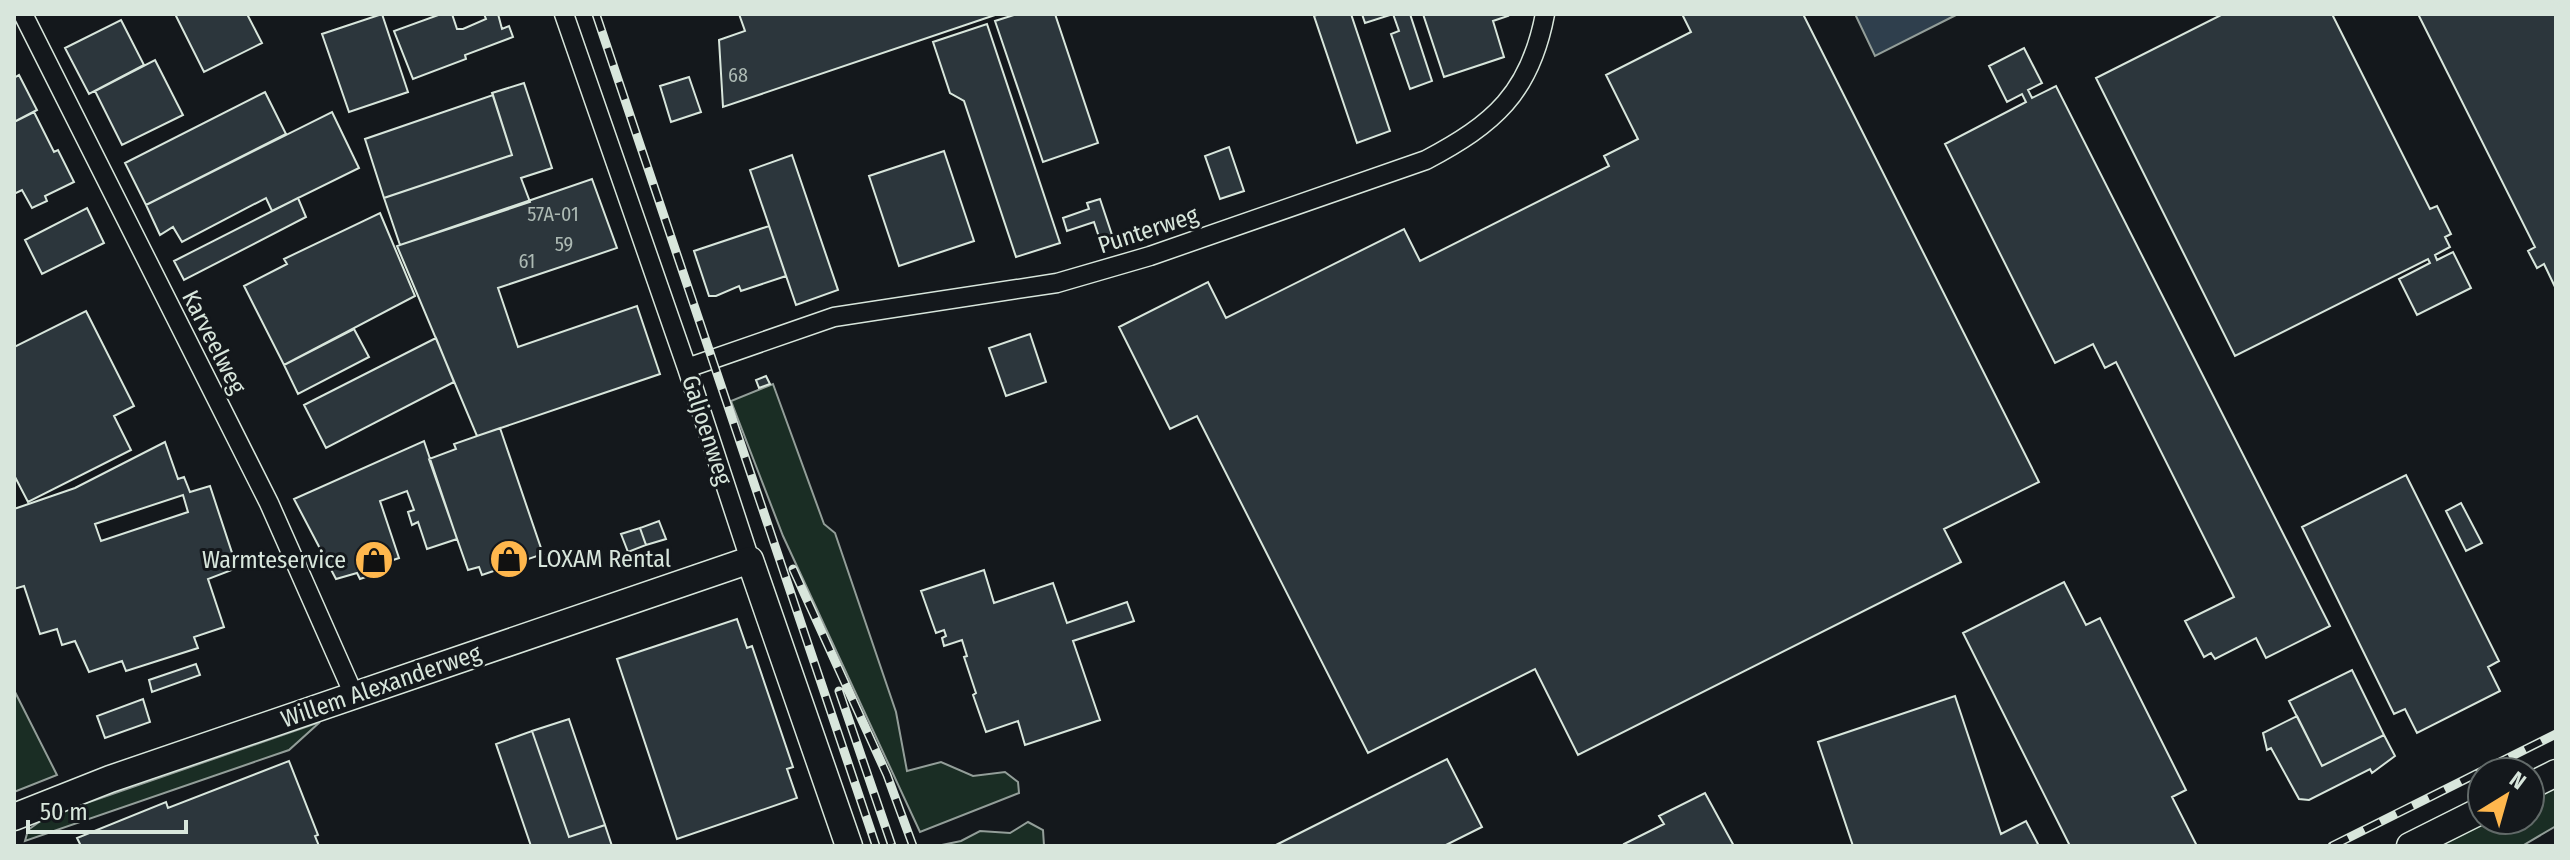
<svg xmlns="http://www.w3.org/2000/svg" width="2570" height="860" viewBox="0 0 2570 860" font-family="'Fira Sans Condensed',sans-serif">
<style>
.green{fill:#1a2d24;stroke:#939e99;stroke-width:2}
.water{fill:#2f3f4d;stroke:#939e99;stroke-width:2}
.building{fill:#2c363c;stroke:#d8e6dc;stroke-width:2;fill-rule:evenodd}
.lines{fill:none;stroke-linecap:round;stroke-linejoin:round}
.street-casing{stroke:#d8e6dc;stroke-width:21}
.secondary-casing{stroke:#d8e6dc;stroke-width:29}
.street{stroke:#14181c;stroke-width:18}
.secondary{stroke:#14181c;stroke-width:26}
.rail-casing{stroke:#d8e6dc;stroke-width:9}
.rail{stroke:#14181c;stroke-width:6;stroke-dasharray:18;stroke-linecap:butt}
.labels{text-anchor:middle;stroke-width:6;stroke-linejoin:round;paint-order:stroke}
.number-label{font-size:20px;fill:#adbab4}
.street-label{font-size:24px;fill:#d8e6dc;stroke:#14181c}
.poi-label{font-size:24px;fill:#d8e6dc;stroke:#14181c;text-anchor:start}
</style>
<rect width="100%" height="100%" fill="#14181c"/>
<path class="green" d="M773,384L824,524L835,533L896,712L907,771L941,762L973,776L1005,772L1018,782L1019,793L920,832L783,536L731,401Z
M14,690L57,775L14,792Z
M320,722L289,750L25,841L28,830L46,817Z
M2556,785V826L2522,846H2434L2486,820H2530V798Z
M1028,822L1043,830L1044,846H937L961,841L980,831L1010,833Z"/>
<path class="water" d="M1855,14H1958L1875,56Z"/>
<path class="building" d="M175,14H247L262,43L204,72Z
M382,14L408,92L349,112L322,34Z
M441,14H452L457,29H463L486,19L484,14H498L502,29L509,26L513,37L465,55L466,59L413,79L394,31Z
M739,14H998L723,107L719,40L745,31Z
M1017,14H1055L1098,143L1043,162L995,21Z
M1319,14H1351L1390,131L1357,143L1314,16Z
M1362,14H1410L1432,81L1410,89L1391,34L1399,31L1393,14L1365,23Z
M1423,14H1507L1508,16L1493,21L1504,57L1444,77Z
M1682,14H1803L2039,482L1944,529L1961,562L1578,755L1535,669L1368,753L1197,416L1170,429L1119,327L1208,282L1226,318L1404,229L1420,261L1609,166L1604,156L1638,139L1606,75L1691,32Z
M2223,14H2332L2430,209L2437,206L2451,234L2445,237L2450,247L2435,255L2437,260L2453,252L2471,288L2417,315L2399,279L2430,263L2428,259L2235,356L2096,78Z
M2418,14H2556V289L2544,264L2537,268L2528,251L2535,247Z
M121,20L144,65L89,94L65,48Z
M987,24L1060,243L1016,257L964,101L950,93L933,42Z
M2024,48L2042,83L2028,90L2032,98L2056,86L2330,626L2266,658L2256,638L2215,659L2211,653L2204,657L2185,621L2234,597L2116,362L2105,368L2093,344L2055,363L1945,144L2026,102L2022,94L2007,102L1989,66Z
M155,60L183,115L122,145L95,91Z
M19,75L37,110L14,122V78Z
M689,77L701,112L671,122L660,86Z
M524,83L552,168L521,178L530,202L400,245L384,198L512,155L492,93Z
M265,92L286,134L146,205L125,163Z
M493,95L512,155L384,198L365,139Z
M34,112L54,152L58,150L74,182L45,196L47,201L32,208L22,190L14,194V122Z
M332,112L359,168L272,211L266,198L182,242L173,227L160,235L146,205Z
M1229,147L1244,191L1220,199L1205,156Z
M944,151L974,241L899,266L869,176Z
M792,155L838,290L796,305L750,170Z
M592,179L617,248L498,288L518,347L637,306L660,374L477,436L397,246Z
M298,198L306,217L184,280L174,261Z
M1100,199L1112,235L1100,240L1094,222L1067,231L1063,218L1089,209L1087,203Z
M87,208L104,243L42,274L25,240Z
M380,213L415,296L284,365L244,286L287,264L284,259Z
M769,226L786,276L741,291L739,286L716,296H709L694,251Z
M86,311L134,406L114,416L131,450L28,502L14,475V347Z
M354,329L369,357L298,394L284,365Z
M1030,334L1046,382L1006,396L989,348Z
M436,338L454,382L326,448L304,405Z
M766,376L770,384L759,388L756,380Z
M500,428L543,554L482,575L479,567L468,570L429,459L456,449L454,444Z
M424,441L457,539L427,549L418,522L412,525L408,512L414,510L407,491L380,501L399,558L375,566L378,573L360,579L357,573L336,579L294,499Z
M165,442L178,479L184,477L190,492L210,486L237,568L208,579L224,627L194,637L198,648L126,671L122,661L89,672L75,641L62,645L57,629L40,634L24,586L14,589V509L75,488ZM183,495L188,512L101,541L95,524Z
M2406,475L2499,661L2488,667L2500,691L2417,733L2405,709L2394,714L2302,527Z
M2461,503L2482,543L2466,551L2446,511Z
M659,521L666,539L646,545L640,528Z
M640,528L646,545L628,552L621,534Z
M984,570L994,603L1053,583L1067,623L1127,602L1134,621L1073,641L1100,720L1025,745L1018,721L986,732L973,695L976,693L964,657L967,656L962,640L944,646L942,638L946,636L944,630L936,633L921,591Z
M2064,582L2086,625L2100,618L2186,790L2172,797L2197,846H2070L1963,633Z
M737,619L747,648L752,646L793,767L787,769L797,798L677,839L617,659Z
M196,664L200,675L152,692L149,680Z
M2352,670L2384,735L2322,766L2289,701Z
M1955,696L2001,834L2026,821L2039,846H1853L1818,742Z
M143,699L150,722L105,738L97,716Z
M2297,716L2322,766L2384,735L2395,756L2372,773L2370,769L2309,800L2299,799L2271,748L2267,750L2263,733Z
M569,719L605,825L569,837L532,731Z
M532,731L569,837L605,825L612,846H531L496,744Z
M1447,759L1482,827L1444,846H1274Z
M289,761L318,835L315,836L319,846H81L77,838L166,802L168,808Z
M1705,793L1734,846H1625L1624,844L1664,824L1659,816Z"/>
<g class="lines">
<g class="street-casing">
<path id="street" d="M23,14L269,503L354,695
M564,14L687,368L750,560
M687,368L834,317L1057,283L1150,256L1426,160C1494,124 1530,93 1545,14"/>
</g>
<g class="secondary-casing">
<path id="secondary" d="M2530,786L2556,773
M14,817L110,779L750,560L849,846
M2410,846L2482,810"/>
</g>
<use href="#street" class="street"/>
<use href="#secondary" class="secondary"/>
<g class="rail-casing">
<path id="rail" d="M596,14L876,846
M793,569L887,775L913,846
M839,691L892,846
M2332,846L2556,734"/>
</g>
<use href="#rail" class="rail"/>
</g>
<defs>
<g id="shop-disc" transform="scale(2)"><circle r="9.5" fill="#ffb74d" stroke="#14181c"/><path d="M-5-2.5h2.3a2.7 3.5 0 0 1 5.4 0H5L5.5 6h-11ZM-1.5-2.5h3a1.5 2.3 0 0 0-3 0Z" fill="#111"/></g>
</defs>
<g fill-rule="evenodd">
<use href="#shop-disc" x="509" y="559"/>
<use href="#shop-disc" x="374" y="560"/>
</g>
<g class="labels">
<g class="number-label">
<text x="738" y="82">68</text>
<text x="553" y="221">57A-01</text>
<text x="564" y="251">59</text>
<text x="527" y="268">61</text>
</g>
<g class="street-label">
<text transform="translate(1148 230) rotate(-18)" y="8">Punterweg</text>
<text transform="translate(214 342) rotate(63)" y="8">Karveelweg</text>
<text transform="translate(707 430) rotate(72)" y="8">Galjoenweg</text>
<text transform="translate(381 686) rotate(-19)" y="8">Willem Alexanderweg</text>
</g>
<g class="poi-label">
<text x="537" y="567">LOXAM Rental</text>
<text x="346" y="568" text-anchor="end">Warmteservice</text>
</g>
</g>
<rect width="2570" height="860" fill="none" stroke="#d8e6dc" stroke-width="32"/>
<g transform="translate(2506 796) rotate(37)"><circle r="38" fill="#14181c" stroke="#626a69" stroke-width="2"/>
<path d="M0-6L14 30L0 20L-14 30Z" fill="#ffb74d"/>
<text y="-12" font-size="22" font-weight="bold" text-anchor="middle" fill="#d8e6dc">N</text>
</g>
<path d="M28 820v12h158v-12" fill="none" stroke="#d8e6dc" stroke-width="4"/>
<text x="40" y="820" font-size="24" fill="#d8e6dc" stroke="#14181c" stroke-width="6" paint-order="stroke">50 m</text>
</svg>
